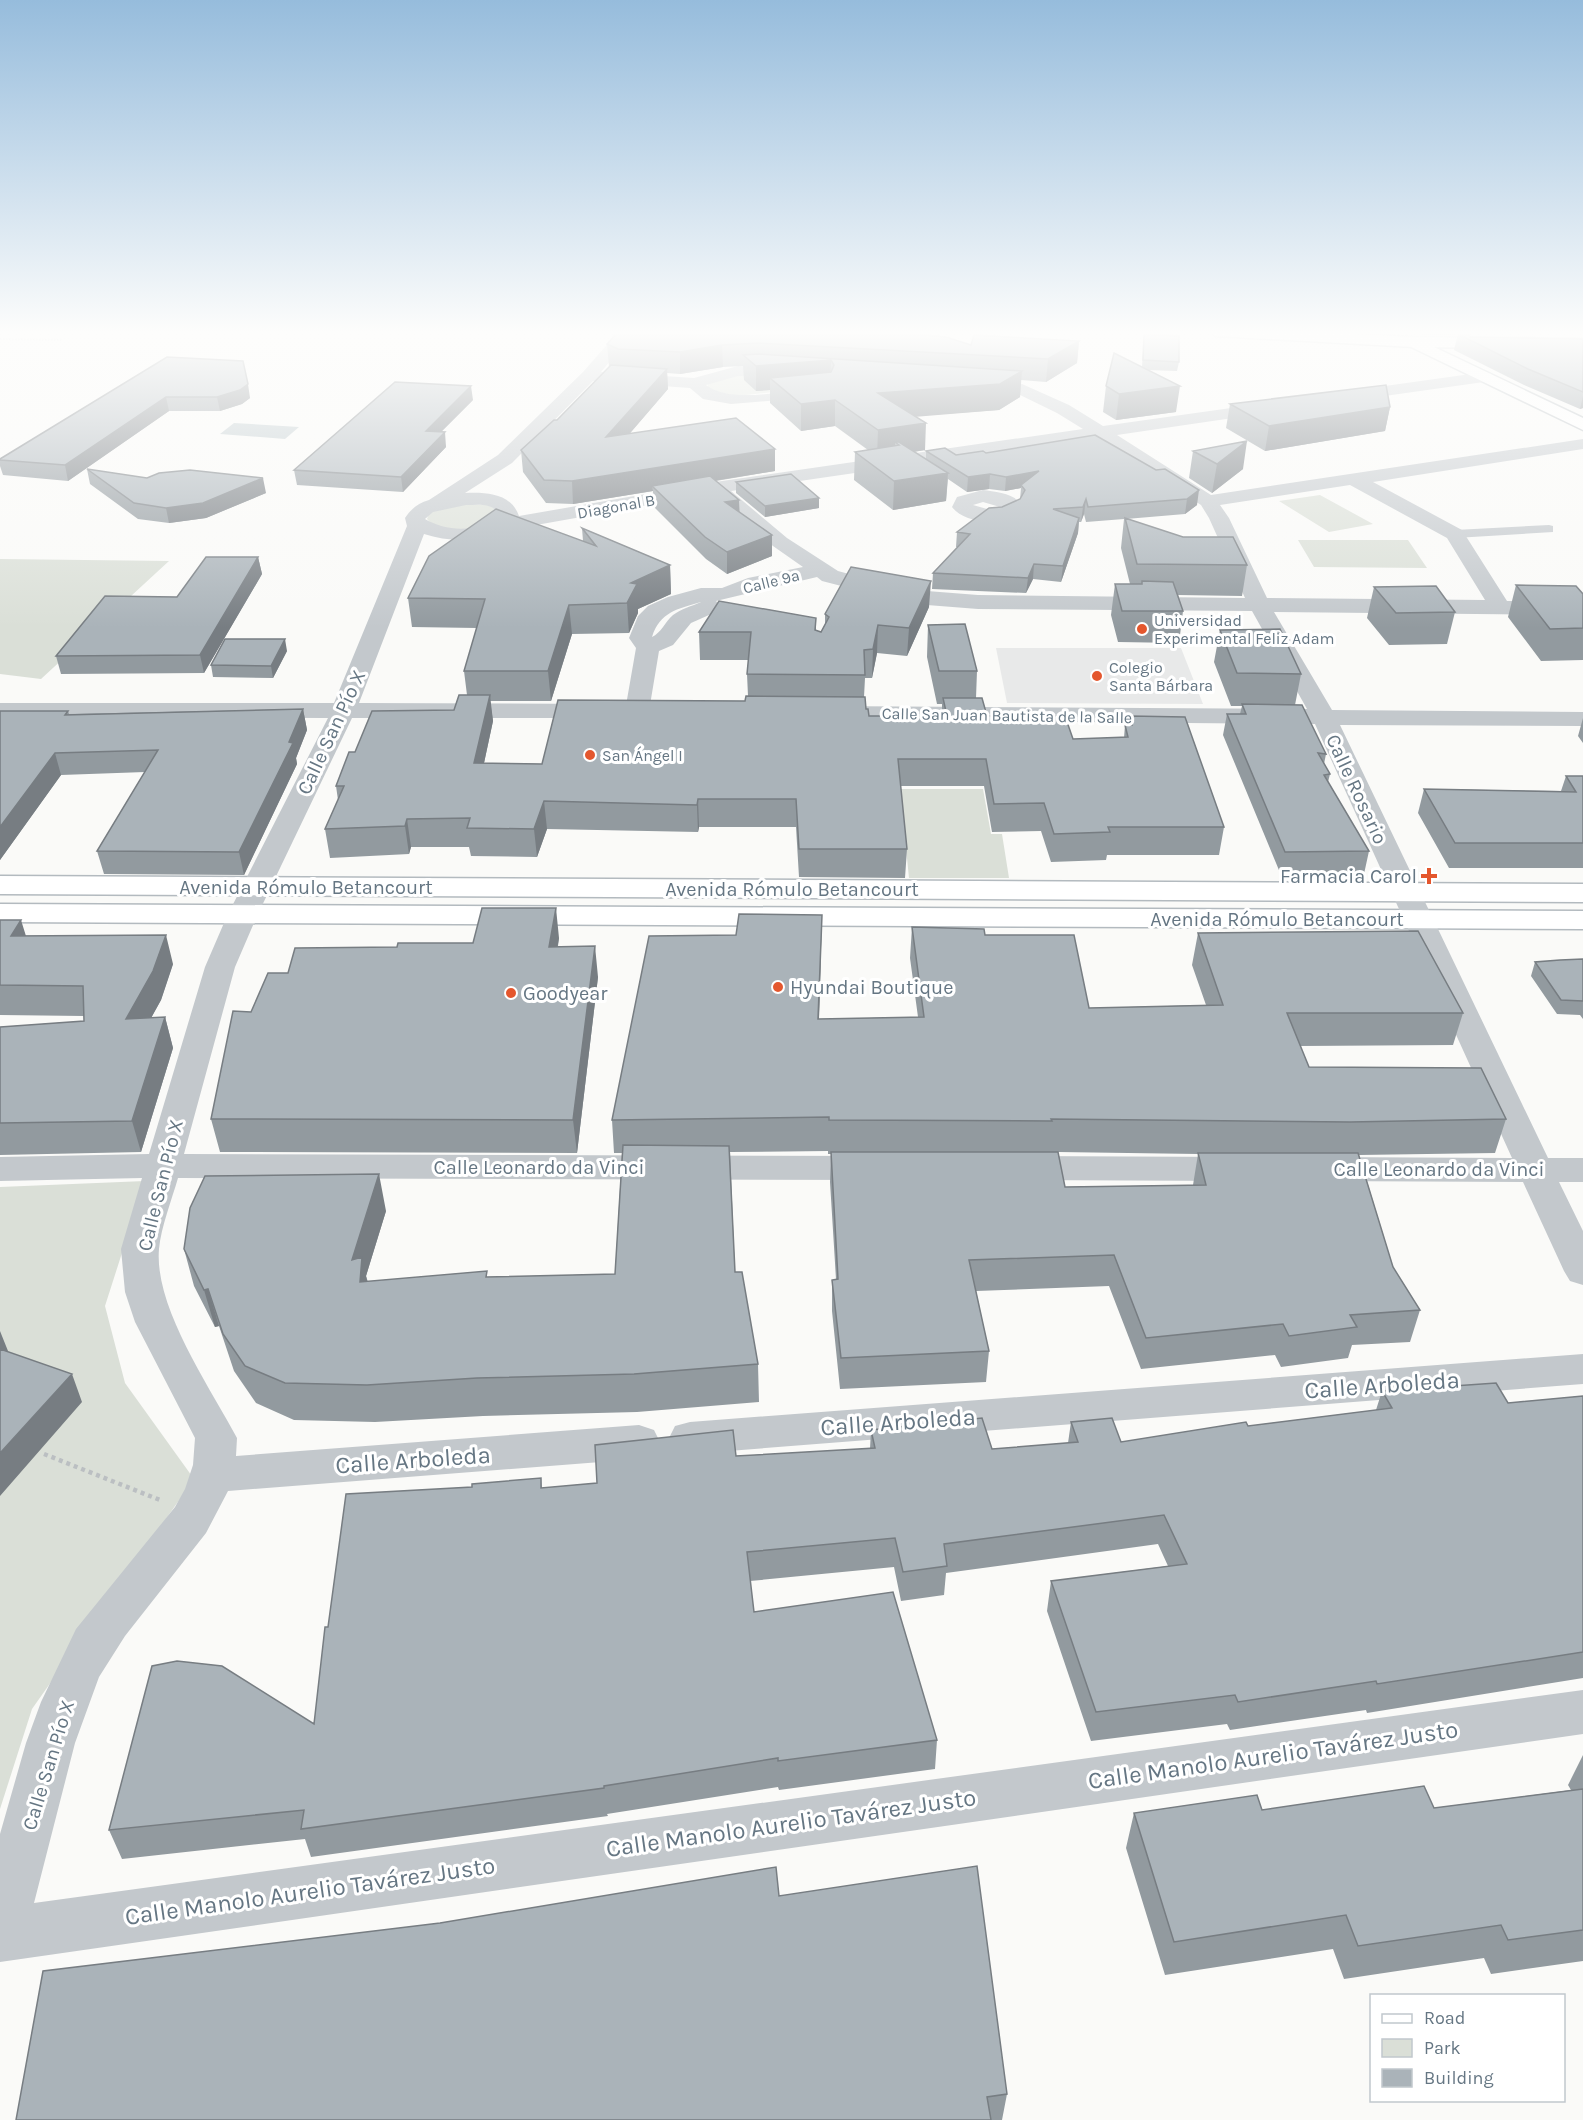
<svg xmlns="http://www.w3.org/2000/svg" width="1583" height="2120" viewBox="0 0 1583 2120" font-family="Karla,sans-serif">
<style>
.built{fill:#e8e9e9}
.green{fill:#dadfd7}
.water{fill:#bbc7cb}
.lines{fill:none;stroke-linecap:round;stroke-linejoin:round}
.secondary-casing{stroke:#b3babf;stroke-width:3}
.highway-casing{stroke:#b4b9bd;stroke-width:3}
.path-far1{stroke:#bbbfc2;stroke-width:2;stroke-dasharray:1.5 1.5;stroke-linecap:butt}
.path{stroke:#bbbfc2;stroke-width:4.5;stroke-dasharray:4 4;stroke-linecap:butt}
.lane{fill:#c3c8cc;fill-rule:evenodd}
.street{fill:#c3c8cc;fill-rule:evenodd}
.secondary{fill:#fff;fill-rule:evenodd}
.highway{fill:#fff;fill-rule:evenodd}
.wall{fill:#929a9f;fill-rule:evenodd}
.shaded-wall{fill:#777d82}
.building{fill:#aab3b9;stroke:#777d82;stroke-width:1.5}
.poi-dot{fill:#e4572e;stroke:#fff;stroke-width:2}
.labels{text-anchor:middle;stroke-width:6;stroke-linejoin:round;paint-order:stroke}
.far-street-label{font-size:16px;fill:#657683;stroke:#fff}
.far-poi-label{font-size:16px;fill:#657683;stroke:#fff;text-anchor:start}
.street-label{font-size:20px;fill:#657683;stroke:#fff}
.poi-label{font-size:20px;fill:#657683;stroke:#fff;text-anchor:start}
.near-street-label{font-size:24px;fill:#657683;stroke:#fff}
</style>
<rect width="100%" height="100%" fill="#fafaf8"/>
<path class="built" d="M996,648H1181L1203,704L1007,703Z"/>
<path class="green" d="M735,374L874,381L737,396L709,390L707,383Z
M1320,495L1373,524L1329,532L1279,501Z
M452,504L488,505L498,510C490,515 478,526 469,529C457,532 434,529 427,519C430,508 443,507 452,504Z
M1298,540H1408L1427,568L1314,567Z
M0,559L169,561L41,679L0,674Z
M900,789H983L991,834H1002L1009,878H909Z
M145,1181L105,1306L125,1383L194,1479L32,1709L0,1809V1187Z"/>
<path class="water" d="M234,423L299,427L285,439L220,434Z"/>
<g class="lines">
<g class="secondary-casing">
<path id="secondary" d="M1413,337L1583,418V430L1407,345L1405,342L1407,339Z
M0,876L1583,884V902L0,894Z
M0,904L1583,911V929L0,922Z"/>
</g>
<g class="highway-casing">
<path id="highway" d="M1208,331H1295L1413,337L1583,339V349L1413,347L1216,336Z"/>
</g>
<path class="path-far1" d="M0,339L62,340"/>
<path class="path" d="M44,1454L160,1500"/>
<path class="lane" d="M1549,525L1553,526V532L1455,538L1449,534L1455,530Z"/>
<path class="street" d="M619,331H635L601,372L694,378L738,366L788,368L794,369L796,373L794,377L738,376L706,385C730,404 786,391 815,387L821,388L824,392L821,396L815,397L731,404L703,399L690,388L593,381L512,463L465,493C486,492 511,493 519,516L715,482L1083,429L1057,413L1016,393L1014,389L1016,385L1022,384L1069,405L1103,426L1273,402L1279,403L1282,407L1279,411L1273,412L1117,435L1211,495L1583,439V449L1373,482L1462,530L1507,601H1583V615L1274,612L1332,710L1583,712V726L1340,725L1548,1158H1583V1182H1559L1583,1231V1285L1570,1281L1564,1271L1523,1182L1318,1181L1305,1177L1300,1169L1305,1161L1318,1157L1512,1158L1315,724L824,720L815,718L812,713L815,708L824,706L1307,709L1252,611L978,609L927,605L888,598L822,581L817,577L716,601L721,606L718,611L691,623L673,645L659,651L649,711L646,716L637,718L628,716L625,711L636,648L629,638L638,616L648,606L668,597L701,588H722L748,578L803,567L773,546L711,494L502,531C478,543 449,542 424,534L359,703L601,704L610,706L613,711L610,716L601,718H352L257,916L235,967L184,1154L876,1156L889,1160L894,1168L889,1176L876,1180L178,1178C172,1199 161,1227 159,1249C154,1307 210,1387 237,1438L236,1456L639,1425L654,1430L660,1442L654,1454L639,1459L228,1491L206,1533L125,1636L99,1677L75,1743L34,1903L1583,1690V1734L0,1962V1834L26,1743L41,1702L76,1629L175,1507L185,1489L193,1465L195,1438L135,1322L125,1292L121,1249L142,1178L0,1181V1157L149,1154L205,967L227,916L328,718L0,717V703H334L407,526L405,518C411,509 418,503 429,500L498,455L583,372ZM1096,438L1201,505L1209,518L1245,598L978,595L927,591L889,585L838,571L787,538L731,491ZM1350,485L1447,538L1485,600L1267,598L1229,518L1220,505ZM466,505C478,505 493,502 499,515C479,533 447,532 425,519L433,512ZM701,602C692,606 681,609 673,615C665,622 661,633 652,637C660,612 677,609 701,602Z
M1485,372L1491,373L1493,377L1491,381L1342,402L1336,401L1333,397L1336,393L1342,392Z
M983,490C996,492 1018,493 1022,508C1009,527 965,525 952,507L957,497ZM983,502L1000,507L987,509L973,505Z
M1018,1156L1239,1157L1252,1161L1257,1169L1252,1177L1239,1181L1018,1180L1005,1176L1000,1168L1005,1160Z
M1583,1354V1384L690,1454L675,1450L669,1438L675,1426L690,1422Z"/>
<use href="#secondary" class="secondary"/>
<use href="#highway" class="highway"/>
</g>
<path class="wall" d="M1417,331H1457L1456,335H1425Z
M912,334L971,345L1079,341L1077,363L1046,382L1021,380L1020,397L999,410L915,416L925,450L914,452L926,459V451L956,455L986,453L1095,435L1197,505L1185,514L1126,519L1247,565L1242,596L1178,595L1183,611L1179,643L1118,642L1111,615L1115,584H1130L1121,548L1124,519L1086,522L1084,514L1081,522H1079L1078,533L1061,582L1033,579L1026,593L932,589L933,573L958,547H956L957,532L1002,507L1020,500L1021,488L1005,491L989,489L967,492L948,479L946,501L893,510L854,480L855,452L868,450L835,426L801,431L770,403V390L756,391L744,380L743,366L723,367L680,374L667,373L668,389L629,434L775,449V471L716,481L772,556L727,574L706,559L653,506V491L573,504L546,503L523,472L521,450L557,420L609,367L607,344Z
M1144,334L1179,362L1177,371L1147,370L1176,412L1116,420L1103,412L1106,386L1142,367Z
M1458,334L1470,337L1583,339V408L1580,409L1524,385L1454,350Z
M167,357L250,398L242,404L220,411H169L68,481L3,475L0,466V459Z
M473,400L441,432L446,447L403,492L297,485L294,470Z
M1230,404L1390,407L1385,431L1265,451L1226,428Z
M1193,451L1243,469L1212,493L1189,478Z
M87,469L147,478L266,493L206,518L169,523L138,519L90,484Z
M736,482L819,508L765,517L736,493Z
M582,528L670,565L671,594L638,609V613L629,633L572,634L551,701H490L493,721L484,763L542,764L745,701L748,696L747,674L749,660H700L699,632L816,618V630L821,632L825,625V614L929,607L907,656L877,653L872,678H865L864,697L866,709L869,716H942V704H937L927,657L928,625L977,671L976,698L987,716L1073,739L1124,738L1125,725H1129L1130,716L1224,827L1219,855H1107L1106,860L1051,862L1041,831L992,832L984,786H900L907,849L905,878L799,877L796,827H699L698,832L547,829L537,857L471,856L469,847H411L409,854L330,858L325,829L338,800L336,786L355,752L454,710L467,695L464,671L477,628L412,627L408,598L583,541Z
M258,557L262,574L204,673L61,674L56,656Z
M1516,585L1583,594V660L1541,661L1508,617Z
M1374,587L1455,612L1447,644L1389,645L1367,618Z
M1220,630L1301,674L1295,705L1326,754L1324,764L1330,774L1328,782L1369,851L1364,874L1281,875L1223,735L1227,714H1240L1242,706H1231L1214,662Z
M287,651L273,678L213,677L211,665Z
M303,709L307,730L296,758L297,764L244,875L104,874L97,851L145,772L61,775L0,860V711H68L69,714Z
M1583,718V743L1578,736Z
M1566,776H1583V868H1449L1418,813L1424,789L1561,791Z
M822,915L819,1019L918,1017L910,958L912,927L985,935L1089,1008L1206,1005L1192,965L1198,933L1463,1013L1453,1045L1300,1046L1309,1067L1506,1119L1495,1153L1359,1155L1393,1267L1420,1310L1410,1342L1352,1345L1348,1358L1281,1367L1275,1355L1141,1369L1109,1286L976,1291L989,1351L986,1382L840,1389L832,1311V1280L836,1279L830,1182L831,1154H828V1151L730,1152L735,1272L758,1364L759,1402L637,1412L483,1416L375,1422L294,1420L256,1403L234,1371L219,1326L215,1327L194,1286L184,1249L386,1211L366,1276L368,1282L487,1277L615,1274L622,1153H614L612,1120L736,935ZM1058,1152L1198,1154L1193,1185L1065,1187Z
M0,920L26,936L173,964L161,1000L151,1018L165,1017L173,1048L141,1152L0,1155V1027L84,1021V1016L0,1015Z
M559,938L558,946L598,977L577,1153L220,1152L211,1119L251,1012L288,973L397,947Z
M1583,959V1019L1580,1015L1557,1014L1531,976L1535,962Z
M1382,1391L1508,1403L1583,1396V1678L1367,1713L1366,1710L1230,1730L1227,1724L1091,1741L1047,1611L1051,1581L1168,1566L1158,1544L946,1573L944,1595L901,1601L894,1567L750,1581L754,1612L937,1740L935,1769L779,1790L778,1787L607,1814L608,1816L311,1857L305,1839L122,1859L109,1830L314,1724L328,1627L472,1487L541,1478L542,1488L597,1483L736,1456L870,1449L871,1430L992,1449L1068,1443L1071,1422L1121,1442L1376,1410Z
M1583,1755V1961L1491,1974L1484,1958L1344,1979L1333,1949L1165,1975L1126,1848L1134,1813L1262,1810L1434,1808L1571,1790L1568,1785Z
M779,1896L1007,2094L1002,2120H16Z"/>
<path class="shaded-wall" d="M906,331H913L906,351Z
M1079,341L1077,363L1046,382L1048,359Z
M722,345L723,367L680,374V352Z
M831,360L830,385L770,378V390L756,391V366Z
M667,369L668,389L608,459L606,437Z
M1022,371L1020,397L999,410L877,420L878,393Z
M248,384L250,398L242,404L220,411L217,397Z
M471,386L473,400L428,445L426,431Z
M1180,386L1176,412L1116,420L1119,394Z
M1583,396V408L1580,409Z
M166,397L169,411L68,481L65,465Z
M835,400V426L801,431V404Z
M1390,407L1385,431L1265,451L1269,426Z
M926,423L925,450L899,454V445L895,442V454L877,457L878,430Z
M445,432L446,447L403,492L401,477Z
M1247,441L1243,469L1212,493L1217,464Z
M775,449V471L657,490L652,486L653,491L573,504L572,481Z
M1039,471L1021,485V488L1005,491L1006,477Z
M948,473L946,501L893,510L894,481Z
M990,474L989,489L967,492L968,477Z
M263,478L266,493L206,518L169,523L166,508Z
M1199,490L1197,505L1185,514L1187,499Z
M819,498V508L765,517V506Z
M1086,499L1084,514L1081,522L1083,507Z
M739,500L740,521L725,502Z
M1079,518L1078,533L1061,582L1063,566Z
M772,535V556L727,574V552Z
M258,557L262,574L204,673L200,655Z
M1034,564L1033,579L1026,593L1028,578Z
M670,565L671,594L638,609V613L629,633L627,603L631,583Z
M931,581L929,607L907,656L909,628Z
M569,605L572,634L551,701L548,671Z
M878,625L877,653L872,678L873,649Z
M285,639L287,651L273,678L271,666Z
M490,695L493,721L478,791L474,763Z
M303,709L307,730L296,758L297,764L244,875L239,852L289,742Z
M55,753L61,775L0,860V827Z
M698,799L699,827L698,832L697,805Z
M544,801L547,829L537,857L534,829Z
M407,819L411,847L409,854L405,826Z
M556,908L559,938L552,978L549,947Z
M822,915L821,947L818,1052V1019Z
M21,920L30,949L11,936Z
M166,935L173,964L161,1000L134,1049L126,1019Z
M595,946L598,977L577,1153L573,1120Z
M165,1017L173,1048L141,1152L132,1121Z
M379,1174L386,1211L366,1276L370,1294L362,1289L352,1260Z
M208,1289L219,1326L215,1327L204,1290Z
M0,1331L8,1351L0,1368Z
M72,1374L82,1402L0,1496V1453Z"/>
<path class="building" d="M619,331H906V333L946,337L971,345L974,335L1079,341L1048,359L759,343L722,345L680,352L618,349L607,344Z
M1144,334L1179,336V362L1143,360Z
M1458,334H1469L1470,337L1583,339V392L1528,369Z
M1114,353L1180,386L1119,394L1106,386Z
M759,354L1022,371L1000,384L878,393L926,423L878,430L835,400L801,404L770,378L831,372L834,365L831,360L756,366L743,355Z
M167,357L243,361L248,384L240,390L217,397H166L65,465L0,460V459Z
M611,365L667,369L606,437L736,418L775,449L572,481L544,480L521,450L554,420H557Z
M395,382L471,386L426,431L445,432L401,477L294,470Z
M1386,385L1390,407L1269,426L1230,404Z
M1095,435L1156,470L1165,469L1199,490L1187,499L1088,507L1086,499L1083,507L1053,509L1079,518L1063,566L1034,564L1028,578L933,573L970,534L957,532L989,508L1002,507L1020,499L1025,490L1021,485L1039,471L1006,477L990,474L968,477L926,451L945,448L956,455L983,451L986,453Z
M1247,441L1217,464L1193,451Z
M895,442H899L948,473L894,481L855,452L899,445Z
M87,469L147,478L159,473L190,470L263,478L203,503L166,508L134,503Z
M791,474L819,498L765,506L736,482Z
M710,476L739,500L725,502L772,535L727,552L705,537L652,486Z
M496,509L596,546L582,528L670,565L631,583L637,584L627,603L569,605L548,671H464L485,599L408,598L429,556Z
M1125,518L1183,537H1233L1247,565L1137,564Z
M206,557H258L200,655L56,656L105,596L177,597Z
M851,567L931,581L909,628L878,625L873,649L864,650L865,675L747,674L751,632H699L719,601L816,618L815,630L821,632L829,617L825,614Z
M1142,581L1173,582L1183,611H1122L1115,584H1142Z
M1516,585L1576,586L1583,594V628L1550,629Z
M1436,586L1455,612L1396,613L1374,587Z
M965,624L977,671H939L928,625Z
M1280,629L1301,674L1237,673L1220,630Z
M225,639H285L271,666L211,665Z
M459,695H490L474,763L542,764L558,700L745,701L746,696L865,697L866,709H868L869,716H947L943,698H982L987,716H1065L1073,739L1128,737L1125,725H1132L1130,716L1185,717L1224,827H1108L1110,832L1054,834L1044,803L994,804L986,759H898L907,849H799L796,799H698L697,805L544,801L534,829L467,828L470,818L407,819L405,826L325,829L344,786H336L349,752H355L372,711L454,710Z
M1242,704L1302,705L1326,754L1318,753L1330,774L1324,775L1369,851L1285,852L1227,714H1246Z
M303,709L289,742L293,743L239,852L97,851L158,750L55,753L0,827V711H68L65,715Z
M1566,776H1583V843H1455L1424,789L1576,792Z
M482,908H556L549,947L595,946L573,1120L211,1119L233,1011L251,1012L268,973H288L295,948L397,947L398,943H473Z
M739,914L822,915L818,1019L924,1017L912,927L984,929L985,935H1074L1089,1008L1223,1005L1198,933L1418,931L1463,1013H1287L1309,1067L1481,1068L1506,1119L1350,1122L1051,1119L1052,1121L829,1120V1117L612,1120L649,936L736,935Z
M0,920H21L11,936L166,935L153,971L126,1019L165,1017L132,1121L0,1123V1027L84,1021L83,986L0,985Z
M1583,959V1001L1561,1000L1535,962L1560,960Z
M623,1145L729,1146L735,1272H742L758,1364L634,1374L477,1378L367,1385L285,1383L245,1366L223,1334L208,1289L204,1290L184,1249L190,1208L205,1176L379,1174L352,1260L362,1257L360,1282L487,1271L486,1277L615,1274Z
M831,1152H1058L1065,1187L1206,1185L1198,1153H1358L1393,1267L1420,1310L1350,1315L1357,1327L1289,1336L1283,1324L1146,1338L1114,1255L969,1260L989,1351L841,1358L832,1280L838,1279Z
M0,1349L72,1374L0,1453Z
M1496,1383L1508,1403L1583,1396V1652L1377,1684L1376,1681L1238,1702L1235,1695L1096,1712L1051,1581L1187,1564L1164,1515L944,1544L947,1566L903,1572L895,1538L747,1552L754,1612L893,1592L937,1740L778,1761V1758L604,1786V1788L301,1829L304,1810L109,1830L152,1666L177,1661L222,1666L314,1724L325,1627H328L346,1494L472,1487V1484L541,1478V1488L597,1483L595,1445L733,1430L736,1456L875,1448L871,1430L982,1418L992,1449L1078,1442L1071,1422L1112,1418L1121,1442L1246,1422L1248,1426L1392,1408L1382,1391Z
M1424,1786L1434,1808L1583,1789V1930L1508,1940L1501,1925L1358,1946L1346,1915L1174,1942L1134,1813L1257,1795L1262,1810Z
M977,1866L1007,2094L987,2097L991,2120H16L43,1971L440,1923L776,1867L779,1896Z"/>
<linearGradient id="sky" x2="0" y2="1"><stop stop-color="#96bcdc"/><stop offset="0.53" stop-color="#fdfdfc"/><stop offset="1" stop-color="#fdfdfc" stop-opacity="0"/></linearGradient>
<rect width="1583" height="628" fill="url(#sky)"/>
<g class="poi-dot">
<circle cx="1142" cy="629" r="6"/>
<circle cx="1097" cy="676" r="6"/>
<circle cx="590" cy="755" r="6"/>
<path d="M1426 867h6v6h6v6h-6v6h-6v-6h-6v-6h6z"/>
<circle cx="778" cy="987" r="6"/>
<circle cx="511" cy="993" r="6"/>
</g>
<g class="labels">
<g class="far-street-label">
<text transform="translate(616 506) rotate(-10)" y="6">Diagonal B</text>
<text transform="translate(771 581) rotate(-14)" y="6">Calle 9a</text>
<text transform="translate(1007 715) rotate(1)" y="6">Calle San Juan Bautista de la Salle</text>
</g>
<g class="far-poi-label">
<text x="1154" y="626">Universidad<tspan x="1154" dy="18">Experimental Feliz Adam</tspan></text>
<text x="1109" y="673">Colegio<tspan x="1109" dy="18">Santa Bárbara</tspan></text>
<text x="602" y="761">San Ángel I</text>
</g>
<g class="street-label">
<text transform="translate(331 732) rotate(-65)" y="7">Calle San Pío X</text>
<text transform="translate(1357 789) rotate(65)" y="7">Calle Rosario</text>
<text x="306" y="894">Avenida Rómulo Betancourt</text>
<text x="792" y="896">Avenida Rómulo Betancourt</text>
<text x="1277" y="926">Avenida Rómulo Betancourt</text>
<text x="539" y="1174">Calle Leonardo da Vinci</text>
<text x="1439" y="1176">Calle Leonardo da Vinci</text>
<text transform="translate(160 1185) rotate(-76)" y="7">Calle San Pío X</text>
<text transform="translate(48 1765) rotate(-73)" y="7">Calle San Pío X</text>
</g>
<g class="poi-label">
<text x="1417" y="883" text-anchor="end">Farmacia Carol</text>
<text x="790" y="994">Hyundai Boutique</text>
<text x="523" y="1000">Goodyear</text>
</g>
<g class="near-street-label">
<text transform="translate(1382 1385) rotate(-4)" y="8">Calle Arboleda</text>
<text transform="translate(898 1422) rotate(-4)" y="8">Calle Arboleda</text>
<text transform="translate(413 1460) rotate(-4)" y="8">Calle Arboleda</text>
<text transform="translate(1273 1755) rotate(-8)" y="8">Calle Manolo Aurelio Tavárez Justo</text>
<text transform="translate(791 1823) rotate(-8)" y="8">Calle Manolo Aurelio Tavárez Justo</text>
<text transform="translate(310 1891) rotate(-8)" y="8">Calle Manolo Aurelio Tavárez Justo</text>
</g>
</g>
<rect x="1370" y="1994" width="195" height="108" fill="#ffffff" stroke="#c1c8cd" stroke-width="1.5"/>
<rect x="1382" y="2014" width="30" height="9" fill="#ffffff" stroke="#c1c8cd" stroke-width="1.5"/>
<text x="1424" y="2024" font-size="18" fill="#657683">Road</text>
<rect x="1382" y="2039" width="30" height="18" fill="#dadfd7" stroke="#c1c8cd" stroke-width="1.5"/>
<text x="1424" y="2054" font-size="18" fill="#657683">Park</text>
<rect x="1382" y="2069" width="30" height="18" fill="#aab3b9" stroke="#c1c8cd" stroke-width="1.5"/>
<text x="1424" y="2084" font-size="18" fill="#657683">Building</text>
</svg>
